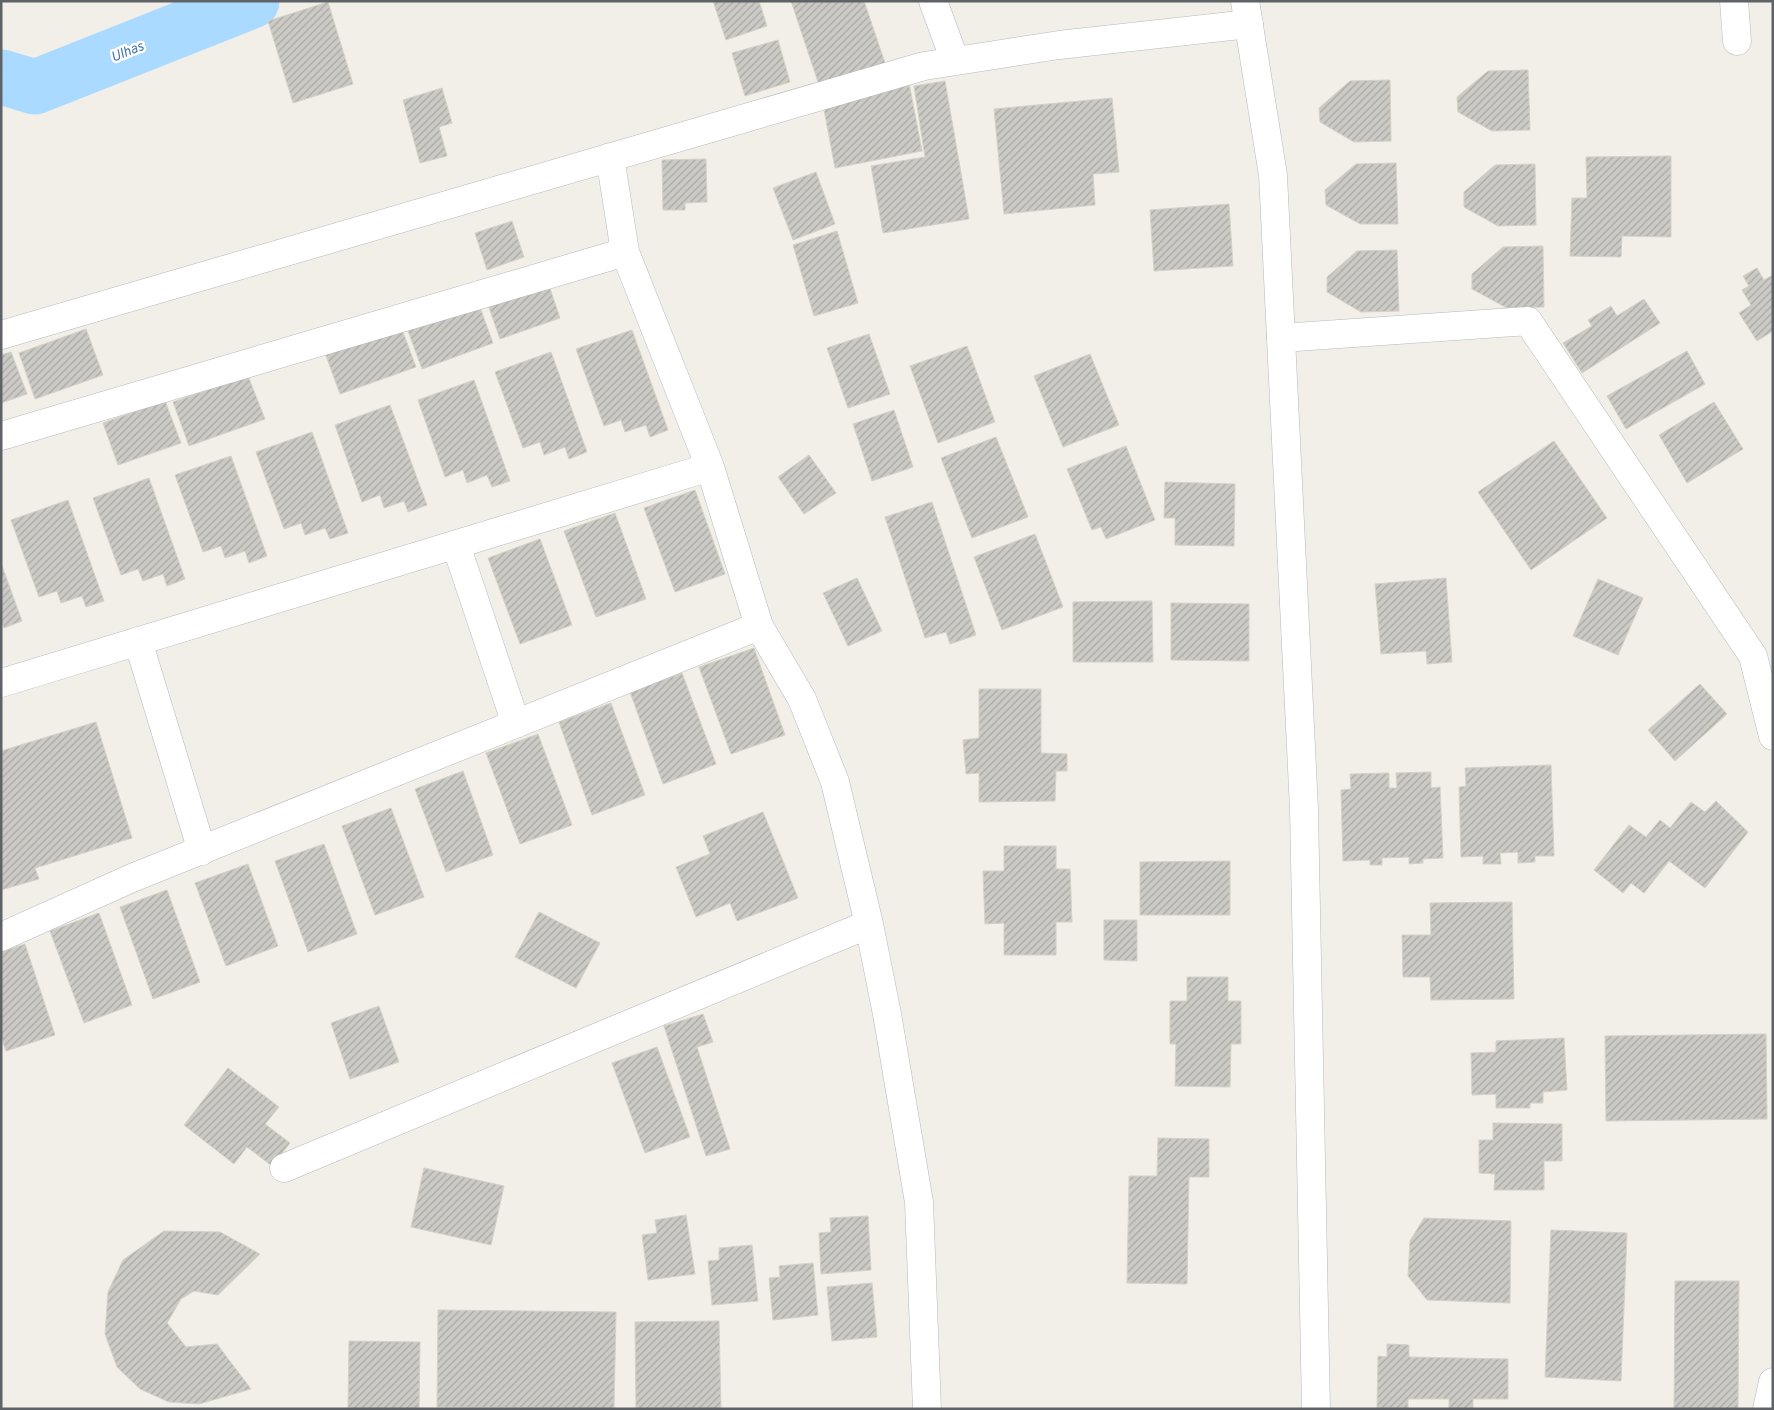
<svg xmlns="http://www.w3.org/2000/svg" width="1774" height="1410" viewBox="0 0 1774 1410" font-family="Overpass,sans-serif">
<style>
.lines{fill:none;stroke-linecap:round;stroke-linejoin:round}
.river{stroke:#aadaff;stroke-width:55}
.building{fill:url(#building-hatch);stroke:#d6d1c6}
.minor-casing{stroke:#b5b8bc;stroke-width:29}
.tertiary-casing{stroke:#b5b8bc;stroke-width:29}
.minor{stroke:#fff;stroke-width:28}
.tertiary{stroke:#fff;stroke-width:28}
.labels{text-anchor:middle;stroke-width:5;stroke-linejoin:round;paint-order:stroke}
.water-label{font-size:14px;font-style:italic;fill:#4174aa;stroke:#fff}
</style>
<defs>
<pattern id="building-hatch" width="6" height="6" patternUnits="userSpaceOnUse" patternTransform="scale(1.25)"><rect width="6" height="6" fill="#cccac5"/><path d="M-1 1l2-2M0 6l6-6M5 7l2-2" fill="none" stroke="#a9a8a4"/></pattern>
</defs>
<rect width="100%" height="100%" fill="#f1efe8"/>
<g class="lines">
<path class="river" d="M1,77L35,87L252,1"/>
</g>
<path class="building" d="M713,1H759L767,26L726,40Z
M791,1H864L885,63L819,85Z
M328,2L353,84L293,103L268,21Z
M778,40L790,82L745,96L732,53Z
M1528,70L1530,130L1492,131L1458,112L1457,97L1488,71Z
M1390,80L1391,141L1354,142L1320,122L1319,108L1350,81Z
M945,81L969,219L883,233L871,166L925,157L914,86Z
M909,83L922,151L835,168L822,99Z
M442,88L452,123L439,127L447,156L420,163L403,100Z
M1112,98L1119,172L1093,174L1095,205L1004,214L994,109Z
M1671,156V237L1622,236L1621,257L1570,256L1572,198H1587L1586,157Z
M706,159L707,202L685,203V210H663L662,160Z
M1396,163L1398,224H1360L1326,205L1325,190L1356,164Z
M1535,164L1536,225L1498,226L1464,207V192L1495,165Z
M816,172L835,224L793,240L773,188Z
M1229,204L1233,266L1154,271L1150,210Z
M512,221L524,257L487,270L475,233Z
M837,231L858,303L814,316L793,245Z
M1543,246L1544,307L1507,308L1472,289V274L1503,247Z
M1397,250L1399,311L1361,312L1327,292V277L1357,251Z
M1757,268L1764,280L1773,275V331L1757,341L1739,313L1751,305L1742,290L1749,286L1743,276Z
M547,280L560,318L500,339L487,302Z
M1644,299L1660,323L1582,373L1563,343L1592,326L1588,320L1611,306L1617,316Z
M478,302L493,343L422,369L407,328Z
M401,327L416,367L340,394L325,353Z
M86,329L103,375L35,399L19,353Z
M632,330L668,430L650,437L646,425L625,432L621,420L604,426L576,349Z
M869,334L890,394L848,408L827,348Z
M967,346L995,422L938,443L910,366Z
M1687,351L1705,384L1626,429L1607,396Z
M11,352L27,394L1,403V355Z
M551,352L587,452L569,459L565,447L544,455L540,442L523,448L495,372Z
M1090,354L1119,425L1063,447L1034,376Z
M248,376L265,419L189,446L173,402Z
M474,380L510,481L492,487L487,475L467,483L463,470L445,477L418,400Z
M165,401L181,443L118,465L103,423Z
M1714,402L1743,449L1687,483L1659,435Z
M390,405L427,505L408,512L404,501L384,508L380,495L362,502L335,425Z
M894,410L913,467L872,481L853,424Z
M312,432L348,533L330,539L325,528L305,535L301,523L284,529L256,452Z
M996,437L1028,517L972,538L941,458Z
M1554,441L1607,518L1531,570L1478,492Z
M1126,446L1155,520L1106,539L1101,527L1092,530L1067,469Z
M809,455L836,493L804,514L778,477Z
M231,456L267,556L249,563L245,551L225,558L221,546L203,552L175,475Z
M149,478L185,579L167,586L163,574L143,581L138,569L121,575L93,498Z
M1165,482L1235,484L1234,546L1175,545V518H1164Z
M695,490L725,574L675,592L644,508Z
M68,500L104,601L86,607L82,596L61,603L57,591L39,597L11,520Z
M932,502L976,635L950,644L946,632L925,638L885,517Z
M615,513L646,599L596,617L564,531Z
M1035,534L1063,607L1002,630L974,557Z
M540,539L572,625L520,644L488,558Z
M1,563L22,621L4,628L1,620Z
M857,578L882,631L848,646L823,593Z
M1446,578L1452,662L1427,664L1426,651L1381,654L1375,584Z
M1598,579L1643,598L1618,655L1573,636Z
M1152,601L1153,662H1073V602Z
M1171,603L1249,604V661L1171,660Z
M754,648L785,735L731,754L699,667Z
M682,673L716,764L663,784L630,692Z
M1700,684L1727,714L1675,761L1648,730Z
M979,689H1041V753L1067,754V771H1056L1055,801L979,802V773L966,774L963,740L979,738Z
M611,703L645,795L592,815L559,722Z
M96,722L132,838L35,868L39,879L1,890V751Z
M538,734L572,825L520,844L486,753Z
M1551,765L1554,856H1535V862L1518,863V852L1500,853L1501,864H1483V856L1461,857L1459,787L1466,786L1465,768Z
M463,771L493,855L446,872L415,789Z
M1431,772V788L1440,787L1443,858L1423,859V863L1409,864V857L1382,858V865H1370V860L1343,861L1341,790L1351,789L1350,774L1389,773V788H1397L1396,773Z
M1716,801L1748,832L1705,888L1669,861L1644,893L1631,883L1623,893L1594,870L1629,825L1646,837L1660,820L1670,828L1691,802L1705,812Z
M391,808L424,897L375,915L342,826Z
M763,812L798,898L737,921L730,903L696,917L676,867L710,854L703,836Z
M324,844L357,934L308,952L275,861Z
M1004,846H1056V869H1070L1072,922H1056V955H1004V923L985,924L983,871H1004Z
M1230,861V915H1140V862Z
M248,864L278,946L226,966L195,883Z
M167,890L200,982L153,999L120,907Z
M1512,902L1514,999L1431,1000L1430,977H1403L1402,935H1431L1430,903Z
M539,912L600,943L576,988L515,957Z
M99,913L132,1005L84,1023L50,931Z
M1104,920H1137V961L1104,960Z
M25,944L55,1035L6,1051L1,1037V952Z
M1187,977H1228V1001H1241V1044H1231L1230,1087L1175,1086L1176,1044H1170V1001H1187Z
M379,1006L399,1062L350,1079L331,1023Z
M703,1014L713,1042L697,1047L730,1149L706,1156L664,1026Z
M1766,1034L1767,1119L1606,1121L1605,1036Z
M1564,1038L1567,1090L1543,1092V1103H1530V1108H1496V1094L1472,1095L1471,1053L1496,1052V1041Z
M657,1047L690,1137L645,1153L612,1063Z
M228,1068L279,1107L265,1124L290,1143L272,1166L247,1147L234,1164L184,1125Z
M1493,1123L1562,1124V1161H1544V1190H1494L1495,1174L1479,1173V1140H1493Z
M1158,1138L1209,1139V1177H1189L1187,1284L1127,1283L1129,1176H1157Z
M424,1168L504,1186L491,1245L411,1227Z
M686,1215L695,1274L648,1280L642,1235L657,1233L655,1220Z
M868,1216L871,1270L821,1274L819,1233L831,1232L830,1218Z
M1424,1218L1511,1221L1510,1303L1427,1300L1408,1276L1410,1241Z
M1551,1230L1627,1233L1621,1381L1545,1377Z
M164,1231L220,1232L260,1254L218,1295L194,1291L181,1299L167,1323L186,1347L217,1344L251,1389L199,1404L169,1402L140,1389L117,1367L105,1334L108,1292L123,1260Z
M752,1245L758,1301L712,1305L708,1261L719,1260V1248Z
M813,1263L818,1315L773,1320L769,1278L780,1277L779,1266Z
M1675,1281H1739L1738,1409H1674Z
M872,1283L877,1337L832,1341L827,1287Z
M438,1310L616,1312L614,1409L437,1407Z
M719,1321L721,1409H636L635,1322Z
M349,1341L420,1342L419,1409H348Z
M1387,1344L1409,1345V1357L1508,1359V1399H1473V1409H1449V1399H1408V1409H1377L1378,1356L1387,1357Z"/>
<g class="lines">
<g class="minor-casing">
<path id="minor" d="M933,1L955,61
M1734,1L1737,41
M625,252L710,467L759,626L802,699L835,782L869,924L887,1014L919,1202L927,1409
M1,335L924,66L1059,45L1249,24
M1281,338L1528,321L1753,656L1773,736
M1,436L625,252L610,157
M456,545L516,724
M138,641L202,851
M1,683L710,467
M1,937L132,878L759,626
M284,1168L869,924
M1767,1409L1773,1382"/>
</g>
<g class="tertiary-casing">
<path id="tertiary" d="M1245,1L1273,175L1304,809L1316,1409"/>
</g>
<use href="#minor" class="minor"/>
<use href="#tertiary" class="tertiary"/>
</g>
<g class="labels">
<g class="water-label">
<text transform="translate(127 51) rotate(-22)" y="5">Ulhas</text>
</g>
</g>
<rect width="1774" height="1410" fill="none" stroke="#5f6368" stroke-width="5"/>
</svg>
